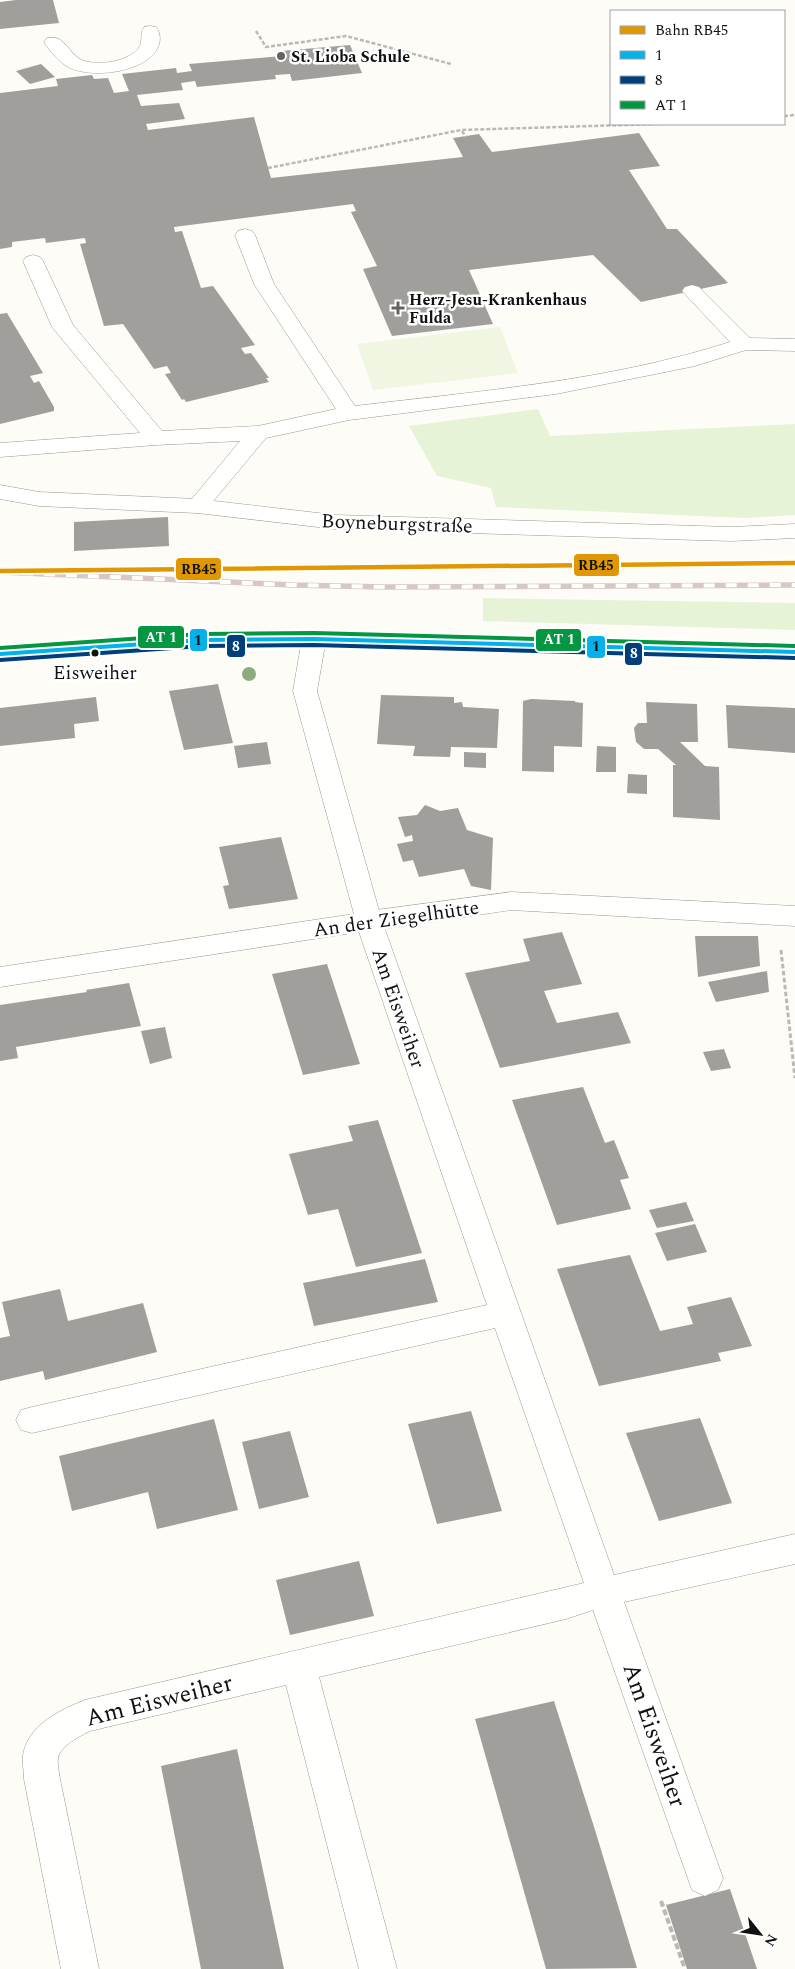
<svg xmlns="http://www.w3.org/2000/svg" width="795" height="1969" viewBox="0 0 795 1969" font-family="Spectral,serif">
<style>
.green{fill:#e7f3d7}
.pitch{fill:#f0f6e1}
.building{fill:#a19f9c}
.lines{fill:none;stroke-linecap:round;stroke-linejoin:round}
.service-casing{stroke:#979795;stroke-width:1}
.minor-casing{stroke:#979795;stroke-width:1}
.tertiary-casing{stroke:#979795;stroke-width:1}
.path-far2{stroke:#b9b9b8;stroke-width:2.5;stroke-dasharray:4 2;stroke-linecap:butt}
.path-far1{stroke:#b9b9b8;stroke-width:3;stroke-dasharray:4.5 2.5;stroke-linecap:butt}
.path{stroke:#b9b9b8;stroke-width:4;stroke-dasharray:6 3;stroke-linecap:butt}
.service{fill:#fffffe;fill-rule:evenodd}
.minor{fill:#fffffe;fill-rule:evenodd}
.tertiary{fill:#fffffe;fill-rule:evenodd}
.rail-casing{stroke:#d9c6c7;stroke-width:5.5}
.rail{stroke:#fff;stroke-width:4;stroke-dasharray:11;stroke-linecap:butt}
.bus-1-casing{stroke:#fff;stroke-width:8}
.bus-2-casing{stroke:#fff;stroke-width:8}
.bus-3-casing{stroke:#fff;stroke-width:8}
.bus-1{stroke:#03b1eb;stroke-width:4}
.bus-2{stroke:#003f7b;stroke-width:4}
.bus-3{stroke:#059641;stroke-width:4}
.rail-1-casing{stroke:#fff;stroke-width:8}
.rail-1{stroke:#e09702;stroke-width:4.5}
.tree{fill:#8cac80}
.poi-dot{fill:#646362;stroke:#fff;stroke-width:2}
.bus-dot{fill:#111;stroke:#fff;stroke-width:2}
.labels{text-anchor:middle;stroke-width:5;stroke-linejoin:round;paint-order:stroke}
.far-poi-label{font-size:16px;font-weight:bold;fill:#111;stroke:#fff;text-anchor:start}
.bus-label{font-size:19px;fill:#111;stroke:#fff}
.street-label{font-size:20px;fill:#111;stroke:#fff}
.near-street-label{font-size:24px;fill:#111;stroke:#fff}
.line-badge{stroke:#fff;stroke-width:2}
.badge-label{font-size:14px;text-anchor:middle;font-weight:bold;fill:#fff}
.pale-badge-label{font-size:14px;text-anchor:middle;font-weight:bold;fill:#111}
</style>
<rect width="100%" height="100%" fill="#fdfcf7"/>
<path class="green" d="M538,409L550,436L795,424V515L745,518L496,507L491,488L437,476L409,426Z
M483,598L795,603V630L483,621Z"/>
<path class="pitch" d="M500,327L518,373L373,390L357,344Z"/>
<path class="building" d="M16,0H53L59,23L0,29V2Z
M350,45L362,73L292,81L290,74L275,75L276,79L197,87L195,81L181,83L183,90L137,95L141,106L179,103L185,119L146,124L148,130L254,117L271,178L463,157L453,138L479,134L492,152L639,133L660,166L629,170L667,229H677L728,283L641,302L593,255L469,270L493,324L392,336L363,269L377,266L351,212L356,211L353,204L174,227L175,232L182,231L201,288L213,286L255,345L241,348L245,354L251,353L269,378H266L269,382L186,402L184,399L182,400L165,374L171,373L167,366L154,369L123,324L104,326L80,244L86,243L85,238L46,243L45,238L12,242V247L0,249V93L58,86L56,79L92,75L94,79L108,78L114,93L129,91L122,74L176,68L177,73L192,71L189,64L282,56L281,51Z
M41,64L55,77L30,84L16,71Z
M7,313L43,373L30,376L34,383L39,381L54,407V411L0,424V314Z
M168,517L169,546L74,551V522Z
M218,684L233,743L184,750L169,691Z
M381,695L454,697V703L462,702L463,707L499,709L497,748L451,747L450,757L413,756L415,746L377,744Z
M96,697L99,721L74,724L75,738L0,746V708Z
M531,699L575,701V702L583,703L582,747L554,746V772L522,771L523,701Z
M646,702L697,704L698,742H680L705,766L719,767L720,820L673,817V765H676L658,749H644L636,742L634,728L638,723H647Z
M726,705L795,708V753L728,748Z
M267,742L271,764L238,768L234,746Z
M597,746L616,747V772H596Z
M464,752L486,753V768L464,767Z
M628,774L647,775V794L627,793Z
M425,805L440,811L458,808L467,830L493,838L491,890L471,886L464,869L419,877L413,860L403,862L397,844L413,841L412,835L405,837L398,817L417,815Z
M281,837L298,899L229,909L223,886L229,885L219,847Z
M562,932L582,984L544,991L557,1023L618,1012L631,1043L500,1068L465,973L530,961L523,939Z
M695,936H758L760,966L698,977Z
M327,964L360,1064L303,1075L272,974Z
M767,971L769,992L716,1002L708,982Z
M129,983L141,1026L16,1047L18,1058L0,1061V1005L87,992L86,990Z
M165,1027L172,1058L150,1064L141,1031Z
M724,1049L731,1068L711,1071L703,1052Z
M583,1087L605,1143L614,1140L629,1178L620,1180L631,1209L557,1225L512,1100Z
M378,1120L422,1253L356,1267L338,1209L308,1215L289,1154L353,1141L348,1126Z
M686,1202L694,1221L657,1228L649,1210Z
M695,1224L707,1252L667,1261L655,1233Z
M630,1255L660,1331L693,1324L687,1307L731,1297L752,1346L718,1353L721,1361L599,1386L557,1269Z
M425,1259L438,1302L314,1326L303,1283Z
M60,1289L68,1321L143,1303L157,1352L45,1380L43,1371L0,1381V1338L10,1336L2,1302Z
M471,1411L502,1511L437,1524L408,1424Z
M700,1418L732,1503L659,1521L626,1433Z
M214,1419L238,1510L157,1529L148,1492L72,1511L59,1456Z
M290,1431L309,1497L259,1509L242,1442Z
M359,1561L374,1616L290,1635L276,1580Z
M554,1701L595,1830L637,1968L546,1969L475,1719Z
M237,1749L268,1894L284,1969H201L161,1766Z
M730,1889L757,1969H687L666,1905Z"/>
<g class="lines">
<g class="service-casing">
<path id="service" d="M150,26L156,27C161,34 161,42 157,49C144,73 91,79 68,67C59,62 50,51 44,42L47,38C64,34 67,51 80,59C95,67 127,62 138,49C144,42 139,34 144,27Z
M245,229L252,231L255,235L274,284L355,406C480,391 609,381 730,342L682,291L685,287L692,285L699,287L750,338L795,339V351L746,350L695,366L556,394L349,420L266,438L205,511L197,513L189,511L186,506L240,441L156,445L0,457V443L140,433L52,327L23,261L26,257L33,255L40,257L43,261L73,325L162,431L258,426L336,409L254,284L235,235L238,231Z
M511,892L795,906V926L511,910L369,931L359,928L356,921L359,914L369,911Z"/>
</g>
<g class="minor-casing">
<path id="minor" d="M0,485L39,492L197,499L335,515L731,527L795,524V538L731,541L335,529L197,513L39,506L0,499Z
M314,631L323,634L326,639L317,691L382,921L614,1575L795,1534V1564L624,1602L723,1878L718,1890L705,1896L692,1890L593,1610L566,1619L319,1677L397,1969H359L286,1685L90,1731C80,1736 60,1746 58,1758C57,1764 59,1772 60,1779L99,1969H61L24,1779C24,1771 22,1763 23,1755C28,1725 60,1710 85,1700L584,1583L495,1328L32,1433L21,1430L16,1420L21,1410L32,1407L487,1305L359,932L0,987V967L354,914L293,691L302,639L305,634Z"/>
</g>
<g class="tertiary-casing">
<path id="tertiary" d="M314,631L795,644V660L314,647L202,648L0,662V646L202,632Z"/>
</g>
<path class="path-far2" d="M256,31L266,47L346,36L451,64
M784,116L795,115
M462,131L466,137
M268,168L461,130L657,124"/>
<path class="path-far1" d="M781,950L795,1078"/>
<path class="path" d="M661,1901L685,1969"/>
<use href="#service" class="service"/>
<use href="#minor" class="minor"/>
<use href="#tertiary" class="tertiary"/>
<g class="rail-casing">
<path id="rail" d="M0,572L293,585L385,587L795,585"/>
</g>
<use href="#rail" class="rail"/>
<g class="bus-1-casing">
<path id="bus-1" d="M0,654L202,640L314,639L795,652"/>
</g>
<g class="bus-2-casing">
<path id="bus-2" d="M0,660L202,646L314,645L795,658"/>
</g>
<g class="bus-3-casing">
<path id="bus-3" d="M0,648L202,634L314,633L795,646"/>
</g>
<use href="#bus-1" class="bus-1"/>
<use href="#bus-2" class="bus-2"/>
<use href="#bus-3" class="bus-3"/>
<g class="rail-1-casing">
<path id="rail-1" d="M0,571L795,563"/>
</g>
<use href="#rail-1" class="rail-1"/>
</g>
<circle class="tree" cx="249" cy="674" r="7"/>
<g class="poi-dot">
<circle cx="281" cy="56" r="5"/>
<path d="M395.5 300.5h5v5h5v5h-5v5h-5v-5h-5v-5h5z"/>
</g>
<circle class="bus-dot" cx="95" cy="653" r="4.5"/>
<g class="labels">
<g class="far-poi-label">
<text x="291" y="62">St. Lioba Schule</text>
<text x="409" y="305">Herz-Jesu-Krankenhaus<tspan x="409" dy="18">Fulda</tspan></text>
</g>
<g class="bus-label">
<text x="95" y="679">Eisweiher</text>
</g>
<g class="street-label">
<text transform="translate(397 523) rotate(2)" y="7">Boyneburgstraße</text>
<text transform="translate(396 918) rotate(-8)" y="7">An der Ziegelhütte</text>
<text transform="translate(399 1008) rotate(71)" y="7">Am Eisweiher</text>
</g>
<g class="near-street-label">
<text transform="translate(159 1700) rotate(-14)" y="8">Am Eisweiher</text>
<text transform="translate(655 1735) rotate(71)" y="8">Am Eisweiher</text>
</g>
</g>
<g class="line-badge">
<rect x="573" y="553" width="47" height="24" rx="5" fill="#e09702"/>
<rect x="175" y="557" width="47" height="24" rx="5" fill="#e09702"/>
<rect x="137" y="625" width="48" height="24" rx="5" fill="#059641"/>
<rect x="535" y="628" width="47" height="24" rx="5" fill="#059641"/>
<rect x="189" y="628" width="19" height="24" rx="5" fill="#03b1eb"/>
<rect x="226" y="634" width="20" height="24" rx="5" fill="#003f7b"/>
<rect x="586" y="635" width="20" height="24" rx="5" fill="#03b1eb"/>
<rect x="624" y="642" width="19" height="24" rx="5" fill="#003f7b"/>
</g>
<g class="badge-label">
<text x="161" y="642">AT 1</text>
<text x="559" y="644">AT 1</text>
<text x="236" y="651">8</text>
<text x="634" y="658">8</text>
</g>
<g class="pale-badge-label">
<text x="596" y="570">RB45</text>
<text x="199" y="574">RB45</text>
<text x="198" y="645">1</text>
<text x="596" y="651">1</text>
</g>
<rect x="610" y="10" width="175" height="115" fill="#ffffff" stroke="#a0a0a0"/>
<rect x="620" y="26" width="25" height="8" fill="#e09702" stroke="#a0a0a0"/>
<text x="655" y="35" font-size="15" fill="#111111">Bahn RB45</text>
<rect x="620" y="51" width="25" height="8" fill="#03b1eb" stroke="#a0a0a0"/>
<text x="655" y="60" font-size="15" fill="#111111">1</text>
<rect x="620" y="76" width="25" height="8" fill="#003f7b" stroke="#a0a0a0"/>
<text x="655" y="85" font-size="15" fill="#111111">8</text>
<rect x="620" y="101" width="25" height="8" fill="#059641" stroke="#a0a0a0"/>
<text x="655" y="110" font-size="15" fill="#111111">AT 1</text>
<g transform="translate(760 1934) rotate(120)" stroke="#ffffff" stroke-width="4" paint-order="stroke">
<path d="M0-4L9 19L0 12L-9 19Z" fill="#111111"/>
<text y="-8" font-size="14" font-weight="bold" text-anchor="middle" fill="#111111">N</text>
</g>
</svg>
